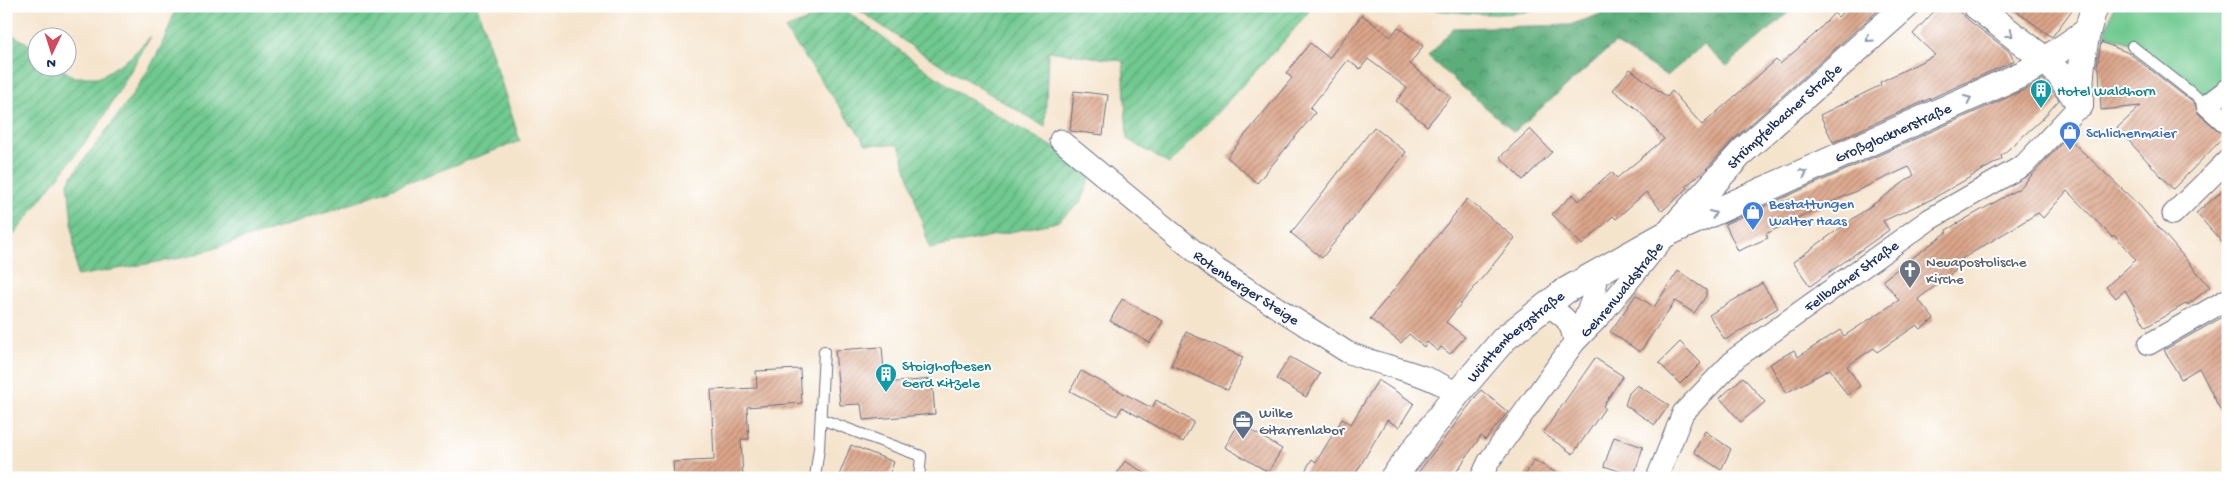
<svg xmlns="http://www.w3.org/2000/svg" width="2234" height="484" viewBox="0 0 2234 484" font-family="'Gochi Hand',sans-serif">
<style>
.green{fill:#70c98f;stroke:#467c76}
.forest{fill:url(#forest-crowns);stroke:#3c6e6c}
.garden{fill:url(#garden-furrows);stroke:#467c76}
.building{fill:url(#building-hatch)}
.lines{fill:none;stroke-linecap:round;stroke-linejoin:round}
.service-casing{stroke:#676e84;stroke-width:12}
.minor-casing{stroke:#676e84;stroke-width:23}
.tertiary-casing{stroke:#676e84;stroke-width:28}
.service{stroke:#fff;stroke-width:10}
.minor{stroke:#fff;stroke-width:21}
.tertiary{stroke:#fff;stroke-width:26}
.oneway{stroke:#8d97ae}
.labels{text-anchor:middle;stroke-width:4;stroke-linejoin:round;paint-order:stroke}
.culture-label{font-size:15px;fill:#0d838f;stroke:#fff;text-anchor:start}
.street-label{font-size:15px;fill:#1b2f5e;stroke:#fff}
.shop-label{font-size:15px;fill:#366cbe;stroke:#fff;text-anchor:start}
.worship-label{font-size:15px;fill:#5b616d;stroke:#fff;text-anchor:start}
.service-label{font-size:15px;fill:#4e5e75;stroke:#fff;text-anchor:start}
</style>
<defs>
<pattern id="forest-crowns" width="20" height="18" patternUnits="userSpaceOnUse" patternTransform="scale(1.25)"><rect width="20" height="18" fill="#5cad7a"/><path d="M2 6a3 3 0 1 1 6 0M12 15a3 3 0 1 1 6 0" fill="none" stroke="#4b8d67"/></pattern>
<pattern id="garden-furrows" width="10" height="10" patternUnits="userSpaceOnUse" patternTransform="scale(1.25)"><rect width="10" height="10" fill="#70c98f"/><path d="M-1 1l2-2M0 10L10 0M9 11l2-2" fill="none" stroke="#5ba478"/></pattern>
<pattern id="building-hatch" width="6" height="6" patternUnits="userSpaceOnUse" patternTransform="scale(1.25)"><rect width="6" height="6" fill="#dba589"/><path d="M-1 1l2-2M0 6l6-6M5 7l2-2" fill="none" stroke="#b18773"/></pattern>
</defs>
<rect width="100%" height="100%" fill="#fff"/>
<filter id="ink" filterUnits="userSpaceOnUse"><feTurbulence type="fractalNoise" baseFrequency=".02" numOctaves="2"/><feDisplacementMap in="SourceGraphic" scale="10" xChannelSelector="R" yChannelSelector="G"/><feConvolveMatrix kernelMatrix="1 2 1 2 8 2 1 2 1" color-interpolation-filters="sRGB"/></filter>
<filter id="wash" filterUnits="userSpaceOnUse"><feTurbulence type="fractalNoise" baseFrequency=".0096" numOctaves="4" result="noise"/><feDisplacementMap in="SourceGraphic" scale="20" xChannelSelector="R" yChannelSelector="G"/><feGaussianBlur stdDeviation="1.12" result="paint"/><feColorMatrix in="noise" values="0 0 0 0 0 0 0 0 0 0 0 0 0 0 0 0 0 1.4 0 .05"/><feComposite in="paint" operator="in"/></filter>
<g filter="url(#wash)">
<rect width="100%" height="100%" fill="#f5e4cc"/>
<path class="green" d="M2114,6H2228V80L2202,99L2132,44L2105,34Z"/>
<path class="forest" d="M1623,6H1796L1727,66L1703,45L1667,76L1615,43L1514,132L1428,57L1453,28L1570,25Z"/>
<path class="garden" d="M176,6H477L520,141L334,210L187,257L77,276L68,182C107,126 158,74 176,6Z
M853,6H1313L1286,39L1169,164L1127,139L1123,61L1048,51L1045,127L917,50Z
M1410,6H1556C1509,19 1458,14 1410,6Z
M841,7L958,93L1062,152L1091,175L1080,203L1057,222L930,249L899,145L866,144L785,29Z
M6,31L37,49L38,68H60L74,77H100L131,57L151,36L100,123L6,245Z"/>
<g id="blocks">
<path class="building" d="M1848,6H1883L1733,140L1706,169L1686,186L1688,188L1662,211L1646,192L1616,219L1613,216L1582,245L1552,214L1573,194L1579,201L1611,172L1617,178L1664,139L1638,110L1613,90L1630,69L1667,97L1672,91L1702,125L1776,60L1780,64L1815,34L1834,13L1838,17Z
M1939,6H1953L1972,23L2009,51L2014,61L1833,142L1820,115L1881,85L1880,82L1935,55L1913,34Z
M2009,6H2075L2052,37Z
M1362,15L1391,37L1398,27L1423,46L1410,64L1451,97L1427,126L1396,101L1407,88L1368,59L1360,69L1348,60L1310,108L1315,113L1257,183L1227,157L1292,78L1286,73L1310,43L1329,58Z
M2101,42L2129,53L2195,104L2199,114L2225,136L2173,189L2117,128L2141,106L2101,110L2099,68L2097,66Z
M2043,79L2059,100L2043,118L2001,156L2002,159L1932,199L1883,221L1889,230L1810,286L1793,262L1914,175L1909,167L1799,217L1766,234L1768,238L1738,251L1725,224L2033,86Z
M1074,91L1108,95L1103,135L1070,131Z
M1374,127L1406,152L1322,258L1291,233Z
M1530,129L1552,152L1523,180L1500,157Z
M2067,137L2140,206L2210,287L2188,305L2187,303L2146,327L2125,290L2116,298L2106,287L2136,260L2114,235L2112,237L2067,191L2043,218L2038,213L1952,265L1956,270L1918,299L1934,319L1921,329L1917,325L1877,352L1874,348L1847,366L1860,386L1847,395L1830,369L1786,393L1770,364L1794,350L1798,357L1840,330L1844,336L1899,300L1883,280L1947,232L1946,230L2020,188Z
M2228,186V249L2196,213Z
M1467,199L1515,238L1446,322L1465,337L1450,354L1441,347L1438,351L1427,342L1424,347L1409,334L1401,343L1370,319Z
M1678,271L1706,290V296L1694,313L1675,301L1640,352L1610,332L1636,295L1654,307Z
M1762,283L1778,308L1725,340L1709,315Z
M1122,299L1163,321L1150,343L1110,321Z
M2228,314V425L2199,368L2181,379L2164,350Z
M1186,332L1243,357L1228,390L1171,365Z
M1680,342L1701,363L1680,384L1659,363Z
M882,347L885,383L932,379L935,414L863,420L861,404L840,405L835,350Z
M1290,357L1320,374L1306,397L1276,379Z
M1595,358L1623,376L1603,406L1605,408L1573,454L1543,433Z
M800,369L802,403L747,407L749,439H741L743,478H674L673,462L714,460L711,390L757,388L756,371Z
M1081,371L1152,408L1156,400L1194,422L1183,442L1122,407L1117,416L1070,391Z
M1743,377L1765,402L1741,422L1720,398Z
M1378,380L1414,403L1399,427L1387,420L1353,478H1301L1312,459L1316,462L1342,419L1351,424Z
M1637,385L1669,405L1655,425L1625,405L1629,393Z
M1481,390L1508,412L1485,440L1481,436L1452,478H1414Z
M1239,423L1282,449L1268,472L1225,447Z
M1705,431L1731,449L1721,470L1694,452Z
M1614,437L1643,447L1634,476L1604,466Z
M851,445L894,462L888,478H838Z
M1534,460L1565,478H1524Z
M1125,461L1153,478H1114Z"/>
</g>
</g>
<g filter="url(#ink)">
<use href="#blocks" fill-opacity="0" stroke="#676e84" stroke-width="1"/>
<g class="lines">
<g class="service-casing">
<path id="service" d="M2132,46L2207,105
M821,419L921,456L919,478
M815,478L819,448L824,351"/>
</g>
<g class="minor-casing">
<g id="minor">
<path d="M2228,89L2207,105L2228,124"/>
<path id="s1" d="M1060,140L1215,268L1347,352C1383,367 1425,371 1457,394"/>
<path d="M2173,214L2228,160"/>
<path d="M1545,305C1564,315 1572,321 1574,343"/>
<path d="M1579,331L1596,289L1594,275"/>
<path d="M2149,344L2228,299"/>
<path id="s2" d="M1481,478L1489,461L1574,343L1602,314L1663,239"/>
<path id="s3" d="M1657,478L1683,413L1736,358L1930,219L2024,165L2080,105"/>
</g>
</g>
<g class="tertiary-casing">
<g id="tertiary">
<path d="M1976,6L2045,60L2059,74L2080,105"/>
<path d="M2080,105C2080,70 2083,39 2095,6"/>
<path id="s4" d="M1673,228L1743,151L1906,6"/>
<path id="s5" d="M1393,478L1457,394L1504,339L1565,291L1668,233L2027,72L2086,32"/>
</g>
</g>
<use href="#service" class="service"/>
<use href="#minor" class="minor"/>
<use href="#tertiary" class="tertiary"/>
</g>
<defs><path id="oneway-chevron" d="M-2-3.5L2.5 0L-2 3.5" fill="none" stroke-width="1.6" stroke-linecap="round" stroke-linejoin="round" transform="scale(1.25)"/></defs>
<g class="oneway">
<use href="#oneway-chevron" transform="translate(2010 34) rotate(38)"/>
<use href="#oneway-chevron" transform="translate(1869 39) rotate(138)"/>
<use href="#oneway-chevron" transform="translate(1968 99) rotate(-24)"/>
<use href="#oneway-chevron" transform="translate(1804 173) rotate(-24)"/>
<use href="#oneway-chevron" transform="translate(1713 214) rotate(-24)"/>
</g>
</g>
<defs>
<g id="building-pin" transform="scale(1.125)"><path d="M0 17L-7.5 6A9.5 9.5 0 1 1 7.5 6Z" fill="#0f9aa8" stroke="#fff"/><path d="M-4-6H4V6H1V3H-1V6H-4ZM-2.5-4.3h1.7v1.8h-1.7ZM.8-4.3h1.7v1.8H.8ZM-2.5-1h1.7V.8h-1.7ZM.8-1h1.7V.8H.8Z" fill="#fff"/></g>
<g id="shop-pin" transform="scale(1.125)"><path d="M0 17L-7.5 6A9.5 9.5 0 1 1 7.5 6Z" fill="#3f7fe0" stroke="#fff"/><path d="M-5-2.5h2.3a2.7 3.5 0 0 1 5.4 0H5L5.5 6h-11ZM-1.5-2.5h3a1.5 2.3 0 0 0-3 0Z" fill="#fff"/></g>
<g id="church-pin" transform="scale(1.125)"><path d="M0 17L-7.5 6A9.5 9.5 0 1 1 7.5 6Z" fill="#6b7280" stroke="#fff"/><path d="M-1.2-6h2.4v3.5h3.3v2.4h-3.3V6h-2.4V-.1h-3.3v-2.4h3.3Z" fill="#fff"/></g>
<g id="office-pin" transform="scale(1.125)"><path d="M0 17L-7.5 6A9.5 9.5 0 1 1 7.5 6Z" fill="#5c6f8a" stroke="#fff"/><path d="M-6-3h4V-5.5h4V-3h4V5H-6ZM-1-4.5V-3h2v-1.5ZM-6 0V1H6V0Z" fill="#fff"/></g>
</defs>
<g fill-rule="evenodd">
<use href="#building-pin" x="2041" y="90"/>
<use href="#shop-pin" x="2070" y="132"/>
<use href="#shop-pin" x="1753" y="212"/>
<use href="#church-pin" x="1910" y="270"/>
<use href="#building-pin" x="886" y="374"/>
<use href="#office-pin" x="1243" y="421"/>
</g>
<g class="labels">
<g class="culture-label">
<text x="2057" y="95">Hotel Waldhorn</text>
<text x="902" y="370">Stoighofbesen<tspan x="902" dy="17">Gerd Kitzele</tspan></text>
</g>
<g class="street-label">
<text dy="5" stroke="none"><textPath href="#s4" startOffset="158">Strümpfelbacher Straße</textPath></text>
<text dy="5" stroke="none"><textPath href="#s5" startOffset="620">Großglocknerstraße</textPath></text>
<text dy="5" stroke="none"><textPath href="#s3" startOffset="288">Fellbacher Straße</textPath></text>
<text dy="5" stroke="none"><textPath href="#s1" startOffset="238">Rotenberger Steige</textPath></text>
<text dy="5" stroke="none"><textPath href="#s2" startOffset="236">Gehrenwaldstraße</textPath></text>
<text dy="5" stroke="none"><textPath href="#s5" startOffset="188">Württembergstraße</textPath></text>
</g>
<g class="shop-label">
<text x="2086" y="137">Schlichenmaier</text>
<text x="1769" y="208">Bestattungen<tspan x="1769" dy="17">Walter Haas</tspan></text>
</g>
<g class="worship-label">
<text x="1926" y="266">Neuapostolische<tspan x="1926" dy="17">Kirche</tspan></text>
</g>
<g class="service-label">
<text x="1259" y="417">Wilke<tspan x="1259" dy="17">Gitarrenlabor</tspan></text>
</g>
</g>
<rect width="2234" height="484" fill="none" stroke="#fff" stroke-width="25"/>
<g transform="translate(52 52) rotate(184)"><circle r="24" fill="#ffffff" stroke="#a4acbf"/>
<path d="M0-4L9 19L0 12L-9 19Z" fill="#d1495b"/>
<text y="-8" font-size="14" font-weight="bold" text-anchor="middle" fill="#1b2f5e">N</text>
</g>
</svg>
